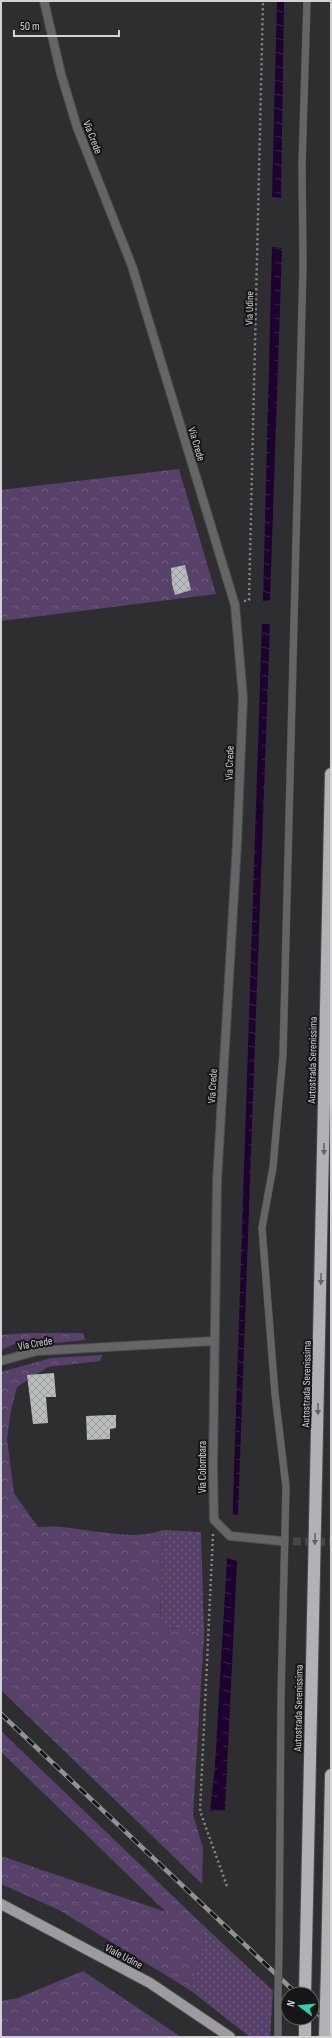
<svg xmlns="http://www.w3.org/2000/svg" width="332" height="2038" viewBox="0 0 332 2038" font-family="'Sofia Sans Condensed',sans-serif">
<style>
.grass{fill:url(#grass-dots)}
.forest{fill:url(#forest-crowns)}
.water{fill:url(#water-ripples)}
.building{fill:url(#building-cross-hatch)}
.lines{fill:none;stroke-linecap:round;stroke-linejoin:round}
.street-tunnel{stroke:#474649;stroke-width:8;stroke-dasharray:8 4;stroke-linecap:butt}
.lane-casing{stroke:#4c4b4e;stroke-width:8}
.street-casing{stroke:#4c4b4e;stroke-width:10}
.primary-casing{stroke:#4c4b4e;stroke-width:12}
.highway-casing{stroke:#4c4b4e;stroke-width:14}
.path{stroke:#878688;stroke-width:2.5;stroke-dasharray:2 3;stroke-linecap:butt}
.lane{stroke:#666566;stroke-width:7}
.street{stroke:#666566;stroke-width:8}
.primary{stroke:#9d9b9f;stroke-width:10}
.highway{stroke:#b3b1b5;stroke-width:12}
.rail-casing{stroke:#939294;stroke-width:4.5}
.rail{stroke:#161517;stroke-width:3;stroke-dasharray:9;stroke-linecap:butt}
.lane-bridge-casing{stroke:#4c4b4e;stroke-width:8;stroke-linecap:butt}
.highway-bridge-casing{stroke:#4c4b4e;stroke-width:14;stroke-linecap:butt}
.lane-bridge{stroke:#666566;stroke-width:7}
.highway-bridge{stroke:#b3b1b5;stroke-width:12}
.oneway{fill:#646366}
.labels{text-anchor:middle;stroke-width:4;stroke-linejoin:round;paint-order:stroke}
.street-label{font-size:11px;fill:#d3d2d4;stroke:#161517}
</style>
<defs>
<pattern id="grass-dots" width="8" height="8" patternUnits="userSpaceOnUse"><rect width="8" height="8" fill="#574169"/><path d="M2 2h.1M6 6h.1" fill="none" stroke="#6e5c7e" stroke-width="1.8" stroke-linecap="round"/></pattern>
<pattern id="forest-crowns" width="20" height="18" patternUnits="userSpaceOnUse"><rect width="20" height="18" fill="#574169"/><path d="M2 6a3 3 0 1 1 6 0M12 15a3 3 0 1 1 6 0" fill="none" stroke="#6e5c7e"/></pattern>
<pattern id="water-ripples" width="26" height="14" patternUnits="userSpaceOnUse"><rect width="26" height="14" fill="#1d012e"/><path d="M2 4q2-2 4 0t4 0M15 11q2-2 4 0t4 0" fill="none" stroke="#3d254b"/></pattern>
<pattern id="building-cross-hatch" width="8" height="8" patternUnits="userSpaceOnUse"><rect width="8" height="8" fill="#b8bdbb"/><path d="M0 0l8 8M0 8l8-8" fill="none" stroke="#9a9e9c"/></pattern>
</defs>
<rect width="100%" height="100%" fill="#2e2d30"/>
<path class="grass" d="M163,1530L201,1532L204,1634L160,1625Z
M202,1924L273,1991L270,2037H250L190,1990L204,1944Z"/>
<path class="forest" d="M179,469L216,594L1,621V490Z
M25,1333H83L85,1340L56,1343L21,1341L1,1350V1335Z
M102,1355L100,1361L48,1367L17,1387L11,1410L7,1439L14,1493L38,1527C76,1523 128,1544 163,1530L160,1625L204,1634L193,1815L203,1848L202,1884L1,1690V1372L51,1358Z
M1,1731L202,1924L204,1944L190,1990L59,1910L1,1884V1856L166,1912L1,1752Z
M83,1971L181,2037H1V2001L18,1998Z"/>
<path class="water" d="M277,1H284L281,198L272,197Z
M272,247L282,248L270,600L263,601Z
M262,624H270L238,1515L233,1514V1502Z
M227,1558L237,1561L225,1810L210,1811L215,1766Z"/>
<path class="building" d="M185,565L191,590L175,595L172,584L171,568Z
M54,1373L56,1397H46L48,1423L33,1424L27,1375Z
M109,1415H116V1428L110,1429V1439L87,1440L86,1416Z"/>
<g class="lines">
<path class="street-tunnel" d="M281,1541L331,1542"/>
<g class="lane-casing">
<path id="lane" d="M279,1950L281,1696L286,1487L275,1394L262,1228L273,1167L283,1055L303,266L302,165L307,1
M278,2037V1992"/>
</g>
<g class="street-casing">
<path id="street" d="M44,1L61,74L77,127L132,266L235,605L243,698L237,843L217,1181L213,1467L214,1520L230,1536L281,1541
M1,1361L37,1351L214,1341"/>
</g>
<g class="primary-casing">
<path id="primary" d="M1,1904L150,1983L230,2037"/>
</g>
<g class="highway-casing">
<path id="highway" d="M327,1969L331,1775
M305,1994L331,774
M305,2037V2018"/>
</g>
<path class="path" d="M244,601L249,600L263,1
M213,1534L200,1811L228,1889"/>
<use href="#lane" class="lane"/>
<use href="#street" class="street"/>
<use href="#primary" class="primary"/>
<use href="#highway" class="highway"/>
<g class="rail-casing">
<path id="rail" d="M1,1714L297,1994
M312,2008L331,2026"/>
</g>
<use href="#rail" class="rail"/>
<g class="lane-bridge-casing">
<path id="lane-bridge" d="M278,1992L279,1950"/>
</g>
<g class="highway-bridge-casing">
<path id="highway-bridge" d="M325,2036L327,1969"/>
</g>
<use href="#lane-bridge" class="lane-bridge"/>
<use href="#highway-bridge" class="highway-bridge"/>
</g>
<defs><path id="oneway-solid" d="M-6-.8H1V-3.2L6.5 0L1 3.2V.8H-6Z"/></defs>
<g class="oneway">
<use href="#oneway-solid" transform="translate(324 1149) rotate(91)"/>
<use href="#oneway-solid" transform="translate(321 1279) rotate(91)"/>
<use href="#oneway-solid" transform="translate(318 1409) rotate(91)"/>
<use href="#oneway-solid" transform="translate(315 1539) rotate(91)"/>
</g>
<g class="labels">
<g class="street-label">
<text transform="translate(93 137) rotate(69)" y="4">Via Crede</text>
<text transform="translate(249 308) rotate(-89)" y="4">Via Udine</text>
<text transform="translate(197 444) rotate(73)" y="4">Via Crede</text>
<text transform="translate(229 763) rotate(-88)" y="4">Via Crede</text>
<text transform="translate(312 1060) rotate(-89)" y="4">Autostrada Serenissima</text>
<text transform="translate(212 1086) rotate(-87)" y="4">Via Crede</text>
<text transform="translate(35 1343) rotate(-10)" y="4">Via Crede</text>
<text transform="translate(306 1384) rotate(-89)" y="4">Autostrada Serenissima</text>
<text transform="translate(202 1467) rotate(-90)" y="4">Via Colombara</text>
<text transform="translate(298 1708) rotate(-89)" y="4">Autostrada Serenissima</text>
<text transform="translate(124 1956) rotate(28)" y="4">Viale Udine</text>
</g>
</g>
<rect width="332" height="2038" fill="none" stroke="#d3d2d4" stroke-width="4"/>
<g transform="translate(300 2006) rotate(286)"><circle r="19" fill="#161517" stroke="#626163"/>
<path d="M0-3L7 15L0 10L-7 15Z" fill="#25d5ae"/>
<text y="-6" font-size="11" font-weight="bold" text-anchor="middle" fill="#d3d2d4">N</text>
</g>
<path d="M14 30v6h105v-6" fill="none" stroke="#d3d2d4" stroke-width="2"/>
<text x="20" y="30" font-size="12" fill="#d3d2d4" stroke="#161517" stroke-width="3" paint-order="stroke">50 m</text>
</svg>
